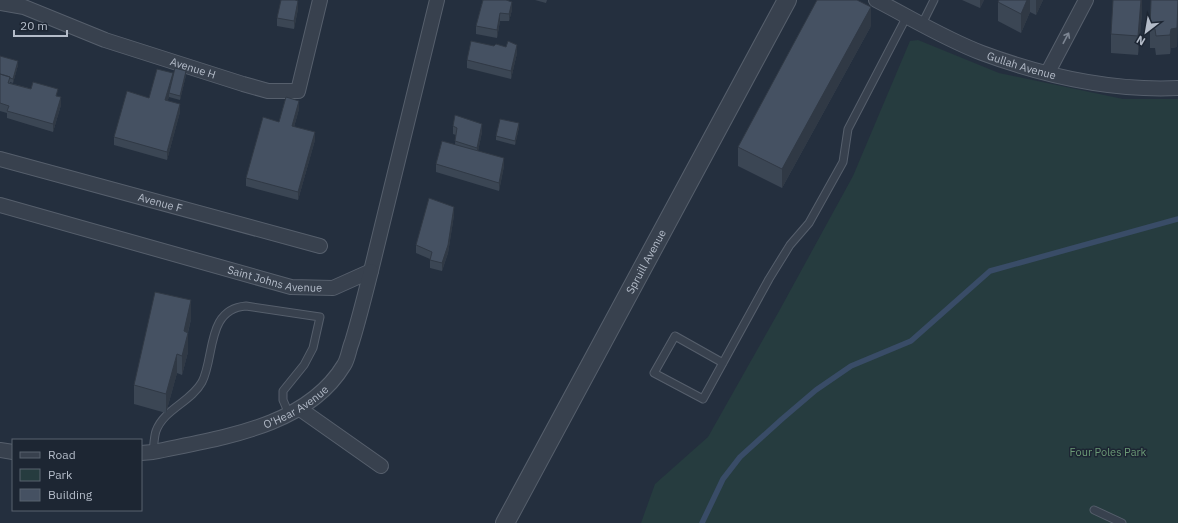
<svg xmlns="http://www.w3.org/2000/svg" width="1178" height="523" viewBox="0 0 1178 523" font-family="'IBM Plex Sans',sans-serif">
<style>
.green{fill:#263c3f}
.lines{fill:none;stroke-linecap:round;stroke-linejoin:round}
.stream{stroke:#394c67;stroke-width:5.5}
.service-casing{stroke:#565f6c;stroke-width:9}
.minor-casing{stroke:#565f6c;stroke-width:16}
.tertiary-casing{stroke:#565f6c;stroke-width:20}
.service{stroke:#38414e;stroke-width:7}
.minor{stroke:#38414e;stroke-width:14}
.tertiary{stroke:#38414e;stroke-width:18}
.wall{fill:#3b4654}
.shaded-wall{fill:#303945}
.building{fill:#455162;stroke:#303945}
.oneway{stroke:#7c8592}
.labels{text-anchor:middle;stroke-width:3;stroke-linejoin:round;paint-order:stroke}
.street-label{font-size:11px;fill:#b4bcc9;stroke:#1d2633}
.park-label{font-size:11px;fill:#6b9a76;stroke:#1d2633}
</style>
<rect width="100%" height="100%" fill="#242f3e"/>
<path class="green" d="M918,40L999,73L1123,99H1178V523H641L655,484L708,437L778,313L853,176L910,41Z"/>
<g class="lines">
<path class="stream" d="M702,523L723,479L740,457L782,419L816,390L851,366L911,341L990,271L1178,219"/>
<g class="service-casing">
<path id="service" d="M922,24L934,0
M723,363L675,336L654,373L703,399L769,279L790,245L809,223L843,162L848,129L907,16
M153,452C154,445 154,437 156,431C164,409 191,402 202,382C215,357 206,309 246,306L320,317L313,348L304,365L283,391V400L289,414
M1094,510L1122,523"/>
</g>
<g class="minor-casing">
<g id="minor">
<path id="s1" d="M876,0C911,18 945,39 982,53C1044,76 1112,91 1178,88"/>
<path id="s2" d="M0,3L24,7L105,40L243,84L268,91H298L320,0"/>
<path d="M1048,72L1086,0"/>
<path id="s3" d="M0,159L320,246"/>
<path id="s4" d="M0,205L291,287L333,288L371,271L437,0"/>
<path d="M300,409L381,466"/>
<path d="M0,450L13,452"/>
<path id="s5" d="M141,453L153,452C218,438 306,428 344,365C348,359 349,349 352,342C359,319 365,295 371,271"/>
</g>
</g>
<g class="tertiary-casing">
<g id="tertiary">
<path id="s6" d="M505,523L787,0"/>
</g>
</g>
<use href="#service" class="service"/>
<use href="#minor" class="minor"/>
<use href="#tertiary" class="tertiary"/>
</g>
<path class="wall" d="M483,0L512,10L509,21H500L497,38L476,34V26Z
M535,0H547L546,3Z
M962,0H984L980,8Z
M999,0H1043L1036,15L1030,12L1021,33L998,21V2Z
M1142,0V13L1138,55L1111,53V34Z
M1178,0L1177,47L1171,48L1170,54L1156,55L1155,48H1150V29Z
M298,9L294,29L277,26V18Z
M871,26L782,188L738,166V147Z
M517,53L511,79L467,68V60Z
M0,56L18,65L13,83L10,82V83L58,96L61,105L53,132L7,118V113L0,111Z
M186,75L180,100L169,97L167,101L180,112L167,160L114,145V137L149,98Z
M299,109L294,127L315,140L298,200L246,186V178L279,122Z
M453,126L482,132L478,151L504,166L499,191L436,172V164L455,144L456,135L453,134Z
M519,127L515,145L496,140V136Z
M454,215L448,253L442,271L430,268V259L416,253V245Z
M191,319L188,333V352L182,375L177,373L166,413L134,404V385Z"/>
<path class="shaded-wall" d="M980,0H984L980,8Z
M1027,0H1030V12L1021,33V14Z
M1036,0H1043L1036,15Z
M1141,0H1142V13L1138,55V36Z
M298,1V9L294,29V21Z
M512,2V10L509,21V14Z
M1178,2L1177,47L1171,48L1170,54V35Z
M871,7V26L782,188V169Z
M500,13V21L497,38V30Z
M517,45V53L511,79V71Z
M18,61V65L13,83V79Z
M186,71V75L180,100V96Z
M173,73V81L169,93V97L165,108V100Z
M61,97V105L53,132V124Z
M299,101V109L292,134V126Z
M180,104V112L167,160V152Z
M519,123V127L515,145V141Z
M482,124V132L477,156V148Z
M315,132V140L298,200V192Z
M504,158V166L499,191V183Z
M454,207V215L448,253L442,271V263Z
M191,300V319L186,340L188,333V352L182,375V356L184,331Z
M177,354V373L166,413V394Z"/>
<path class="building" d="M281,0H295L298,1L294,21L277,18Z
M483,0H506L512,2L509,14L500,13L497,30L476,26Z
M817,0H857L871,7L782,169L738,147Z
M999,0H1027L1021,14L998,2Z
M1113,0H1141L1138,36L1111,34Z
M1151,0H1178L1177,28L1171,29L1170,35L1156,36L1155,29H1150Z
M471,41L494,46L496,44L506,47L508,41L517,45L511,71L467,60Z
M0,56L18,61L13,79L10,78V77L0,74Z
M175,68L186,71L180,96L169,93Z
M157,69L173,73L165,100L180,104L167,152L114,137L127,91L149,98Z
M0,74L10,77L8,83L31,89L33,82L58,89L56,96L61,97L53,124L7,111L9,106L0,103Z
M286,97L299,101L292,126L315,132L298,192L246,178L263,117L279,122Z
M455,115L482,124L477,148L455,141L457,128L453,126Z
M500,119L519,123L515,141L496,136Z
M442,141L504,158L499,183L436,164Z
M429,198L454,207L448,245L442,263L430,260L432,252L416,245Z
M155,292L191,300L184,331L188,333L182,356L177,354L166,394L134,385Z"/>
<defs><path id="oneway-shaft" d="M-6 0H5M1.5-3L5.5 0L1.5 3" fill="none" stroke-width="1.6" stroke-linecap="round" stroke-linejoin="round"/></defs>
<use class="oneway" href="#oneway-shaft" transform="translate(1066 38) rotate(-62)"/>
<g class="labels">
<g class="street-label">
<text dy="4" stroke="none"><textPath href="#s1" startOffset="160">Gullah Avenue</textPath></text>
<text dy="4" stroke="none"><textPath href="#s2" startOffset="204">Avenue H</textPath></text>
<text dy="4" stroke="none"><textPath href="#s3" startOffset="166">Avenue F</textPath></text>
<text dy="4" stroke="none"><textPath href="#s6" startOffset="297">Spruill Avenue</textPath></text>
<text dy="4" stroke="none"><textPath href="#s4" startOffset="285">Saint Johns Avenue</textPath></text>
<text dy="4" stroke="none"><textPath href="#s5" startOffset="163">O'Hear Avenue</textPath></text>
</g>
<g class="park-label">
<text x="1108" y="456">Four Poles Park</text>
</g>
</g>
<rect x="12" y="439" width="130" height="72" fill="#1d2633" stroke="#59626f"/>
<rect x="20" y="452" width="20" height="6" fill="#38414e" stroke="#59626f"/>
<text x="48" y="459" font-size="12" fill="#b4bcc9">Road</text>
<rect x="20" y="469" width="20" height="12" fill="#263c3f" stroke="#59626f"/>
<text x="48" y="479" font-size="12" fill="#b4bcc9">Park</text>
<rect x="20" y="489" width="20" height="12" fill="#455162" stroke="#59626f"/>
<text x="48" y="499" font-size="12" fill="#b4bcc9">Building</text>
<g transform="translate(1146 32) rotate(211)" stroke="#1d2633" stroke-width="3" paint-order="stroke">
<path d="M0-3L7 15L0 10L-7 15Z" fill="#b4bcc9"/>
<text y="-6" font-size="11" font-weight="bold" text-anchor="middle" fill="#b4bcc9">N</text>
</g>
<path d="M14 30v6h53v-6" fill="none" stroke="#b4bcc9" stroke-width="2"/>
<text x="20" y="30" font-size="12" fill="#b4bcc9" stroke="#1d2633" stroke-width="3" paint-order="stroke">20 m</text>
</svg>
